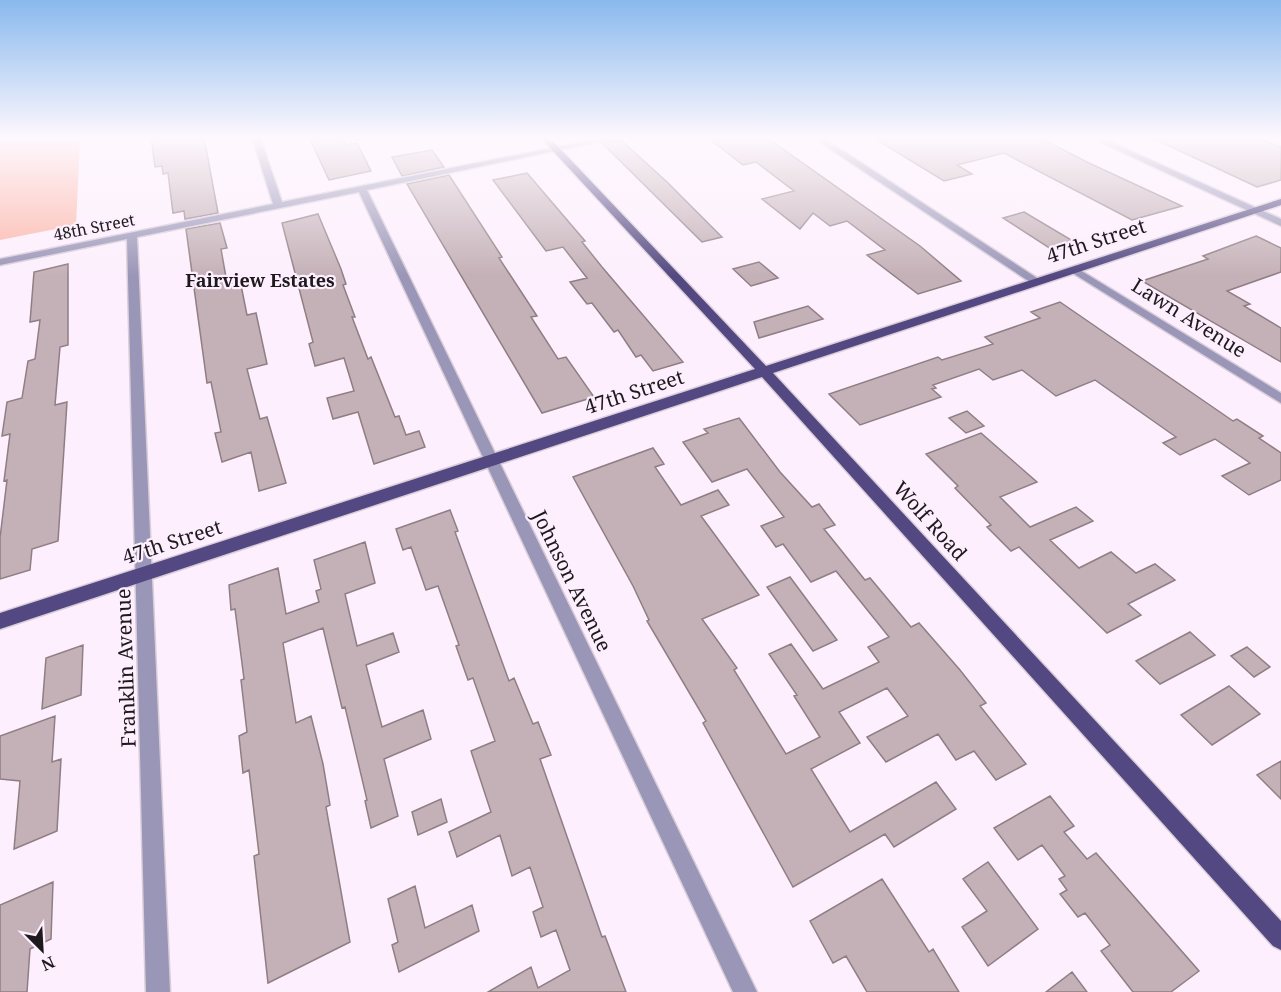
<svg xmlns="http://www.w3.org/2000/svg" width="1281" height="992" viewBox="0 0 1281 992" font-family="'Noto Serif',serif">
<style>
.green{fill:#fbb7a9}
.building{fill:#c4b1b7;stroke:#8f7e83;stroke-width:1.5}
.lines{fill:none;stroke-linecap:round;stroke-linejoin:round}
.minor-casing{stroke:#d9cdd9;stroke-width:3}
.major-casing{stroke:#d9cdd9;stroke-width:3}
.minor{fill:#9a96b7;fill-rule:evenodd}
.major{fill:#534881;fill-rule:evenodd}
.labels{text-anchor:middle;stroke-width:4.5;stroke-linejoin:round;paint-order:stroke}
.far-street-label{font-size:16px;fill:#1d191d;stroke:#fdeffd}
.far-neighbourhood-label{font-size:18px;font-weight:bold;fill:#1d191d;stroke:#fdeffd}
.street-label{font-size:20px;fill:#1d191d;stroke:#fdeffd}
</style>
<rect width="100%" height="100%" fill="#fdeffd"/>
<path class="green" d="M0,137H86V142L80,143L76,225L0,240Z"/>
<path class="building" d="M151,137H204L218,213L185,219L184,211L173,213L168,173L163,174L162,166L155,167Z
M309,137H342L346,145L357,143L371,171L329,180Z
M707,137H766L920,246L961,281L918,294L867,255L885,250L847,221L830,226L813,213L800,229L762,199L794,191L756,162L743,165Z
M872,137H1043L1044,140L1089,163L1182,206L1132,220L1004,153L957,165L972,174L944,181Z
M1150,137H1255L1281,147V180L1257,187Z
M621,140L667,182L722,237L702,242L602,143Z
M432,150L444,167L402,176L392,157Z
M527,173L585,241L582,242L602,267L683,362L653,371L641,355L636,357L618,330L614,332L592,303L587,304L570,282L587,278L563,247L546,251L493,180Z
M449,175L502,257L499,258L537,316L531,317L558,359L566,357L594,397L542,413L407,184Z
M1024,212L1078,244L1054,251L1003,218Z
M318,214L341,269L346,284L343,285L355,317H352L368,359L371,357L395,417L399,416L406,435L419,431L425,447L374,464L358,412L333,419L327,398L354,391L344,358L315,366L309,344L313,342L282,223Z
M220,223L227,248L221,249L227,283L240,280L247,315L256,313L267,364L247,369L260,419L267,417L286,483L259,491L251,452L222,462L215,433L221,432L211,382L207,383L186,229Z
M1256,236L1281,248V272L1227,291L1250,304L1244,306L1281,328V362L1142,281L1208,259L1203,256Z
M759,262L778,278L751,286L733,269Z
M68,264V345L60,347L55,405L67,402L58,541L32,549L30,570L0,579V538L7,480L4,481L10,434L2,436L7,402L22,398L28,361L35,359L40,320L30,322L34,272Z
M1060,302L1233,421L1237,419L1263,436L1259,438L1281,453V480L1249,495L1222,476L1250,463L1215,439L1180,455L1163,443L1176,437L1095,380L1056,396L1022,370L993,380L979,369L933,385L936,388L932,389L941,397L860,425L829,394L938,357L942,360L993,344L985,337L1040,318L1031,312Z
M808,306L823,319L759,338L754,322Z
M967,411L984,426L966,433L949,418Z
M739,418L780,472L812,507L819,504L835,525L824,529L865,580L870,578L911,627L919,623L960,670L986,703L980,706L1026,764L996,780L974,751L956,760L938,734L886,762L867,737L908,716L887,688L839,712L860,743L811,769L850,832L936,782L956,809L894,847L885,834L793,887L703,723L706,721L647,621L649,620L633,586L573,477L653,448L664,464L655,467L681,505L718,490L729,505L701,516L759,595L702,619L737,668L734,670L786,754L820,737L794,696L797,695L769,654L791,644L823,689L879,662L868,647L889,637L836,571L811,582L783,544L776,547L761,526L784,517L747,469L712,482L683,442L708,433L704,429Z
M981,433L1037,482L1000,497L1030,527L1076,507L1093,521L1050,540L1079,568L1111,552L1136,573L1155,564L1175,580L1128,604L1141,615L1107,633L1019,547L1011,551L987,527L991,525L955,488L958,486L926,454Z
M450,510L458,531L455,532L509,681L514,678L533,724L538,722L551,755L540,759L602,937L605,936L626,992H488L531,967L538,988L570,970L556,930L541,937L533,912L543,907L530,867L512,876L500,835L457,857L449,832L491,812L471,751L495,741L473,678L468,680L456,646L459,645L438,586L426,590L411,547L403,550L396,529Z
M365,542L375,583L345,594L357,646L393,633L399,652L366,665L382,727L423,710L431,739L384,759L398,816L371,828L365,801L367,800L345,707L342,708L323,628L283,643L296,723L311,716L323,764L330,805L326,807L350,942L268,983L254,856L259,854L249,770L243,773L239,736L247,732L241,680L244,679L235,609L231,610L229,585L278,568L286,614L319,602L316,591L321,589L314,560Z
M790,577L810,604L837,640L813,651L767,587Z
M1190,632L1215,655L1160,684L1136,661Z
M83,645L81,695L42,709L46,658Z
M1247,647L1270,667L1254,677L1231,656Z
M1229,686L1260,714L1212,745L1181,715Z
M55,716L52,762L61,759L57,831L14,849L20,781L0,779V736Z
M1281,761V799L1257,775Z
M1050,796L1074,826L1064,832L1087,859L1096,853L1199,971L1171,992H1133L1101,951L1110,945L1085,913L1078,917L1060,894L1067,890L1059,879L1065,876L1042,845L1018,860L994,828Z
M441,799L447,822L418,835L412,812Z
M988,862L1038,929L988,966L962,927L987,911L963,879Z
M882,879L929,952L933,949L959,992H867L846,956L833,963L810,921Z
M53,882L51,939L30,949L27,992H0V905Z
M415,886L425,928L472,905L479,931L399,972L392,945L398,942L388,899Z
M1072,972L1087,992H1046Z"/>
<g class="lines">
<g class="minor-casing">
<path id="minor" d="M252,137H260L282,202L606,137H622L367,190L757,992H733L359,192L137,237L170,992H146L127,239L0,265V259L273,204Z
M812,137H822L1043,282L1041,284H1033Z
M1089,137H1100L1281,219V226Z
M1075,267L1281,393V403L1071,272L1070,270Z"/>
</g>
<g class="major-casing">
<path id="major" d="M540,137H549L766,366L1281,199V205L773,373L1281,921V950L1273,946L762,377L0,629V613L755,369Z"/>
</g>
<use href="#minor" class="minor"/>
<use href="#major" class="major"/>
</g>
<linearGradient id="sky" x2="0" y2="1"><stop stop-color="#89b9ee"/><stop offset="0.5" stop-color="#fef8fe"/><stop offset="1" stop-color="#fef8fe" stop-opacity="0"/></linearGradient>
<rect width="1281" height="276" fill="url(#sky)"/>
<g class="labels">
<g class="far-street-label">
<text transform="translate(94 227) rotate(-11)" y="6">48th Street</text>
</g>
<g class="far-neighbourhood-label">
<text x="260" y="287">Fairview Estates</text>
</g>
<g class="street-label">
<text transform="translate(1096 241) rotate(-18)" y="7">47th Street</text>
<text transform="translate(1189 318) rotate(32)" y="7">Lawn Avenue</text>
<text transform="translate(634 392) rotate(-18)" y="7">47th Street</text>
<text transform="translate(930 521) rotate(48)" y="7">Wolf Road</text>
<text transform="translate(172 542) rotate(-18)" y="7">47th Street</text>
<text transform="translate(572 581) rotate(64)" y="7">Johnson Avenue</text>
<text transform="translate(126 668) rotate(-92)" y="7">Franklin Avenue</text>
</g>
</g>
<g transform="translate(42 950) rotate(156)" stroke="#fdeffd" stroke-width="4.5" paint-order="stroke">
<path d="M0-4.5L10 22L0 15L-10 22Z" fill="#1d191d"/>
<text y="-9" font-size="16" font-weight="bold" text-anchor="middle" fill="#1d191d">N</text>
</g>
</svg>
